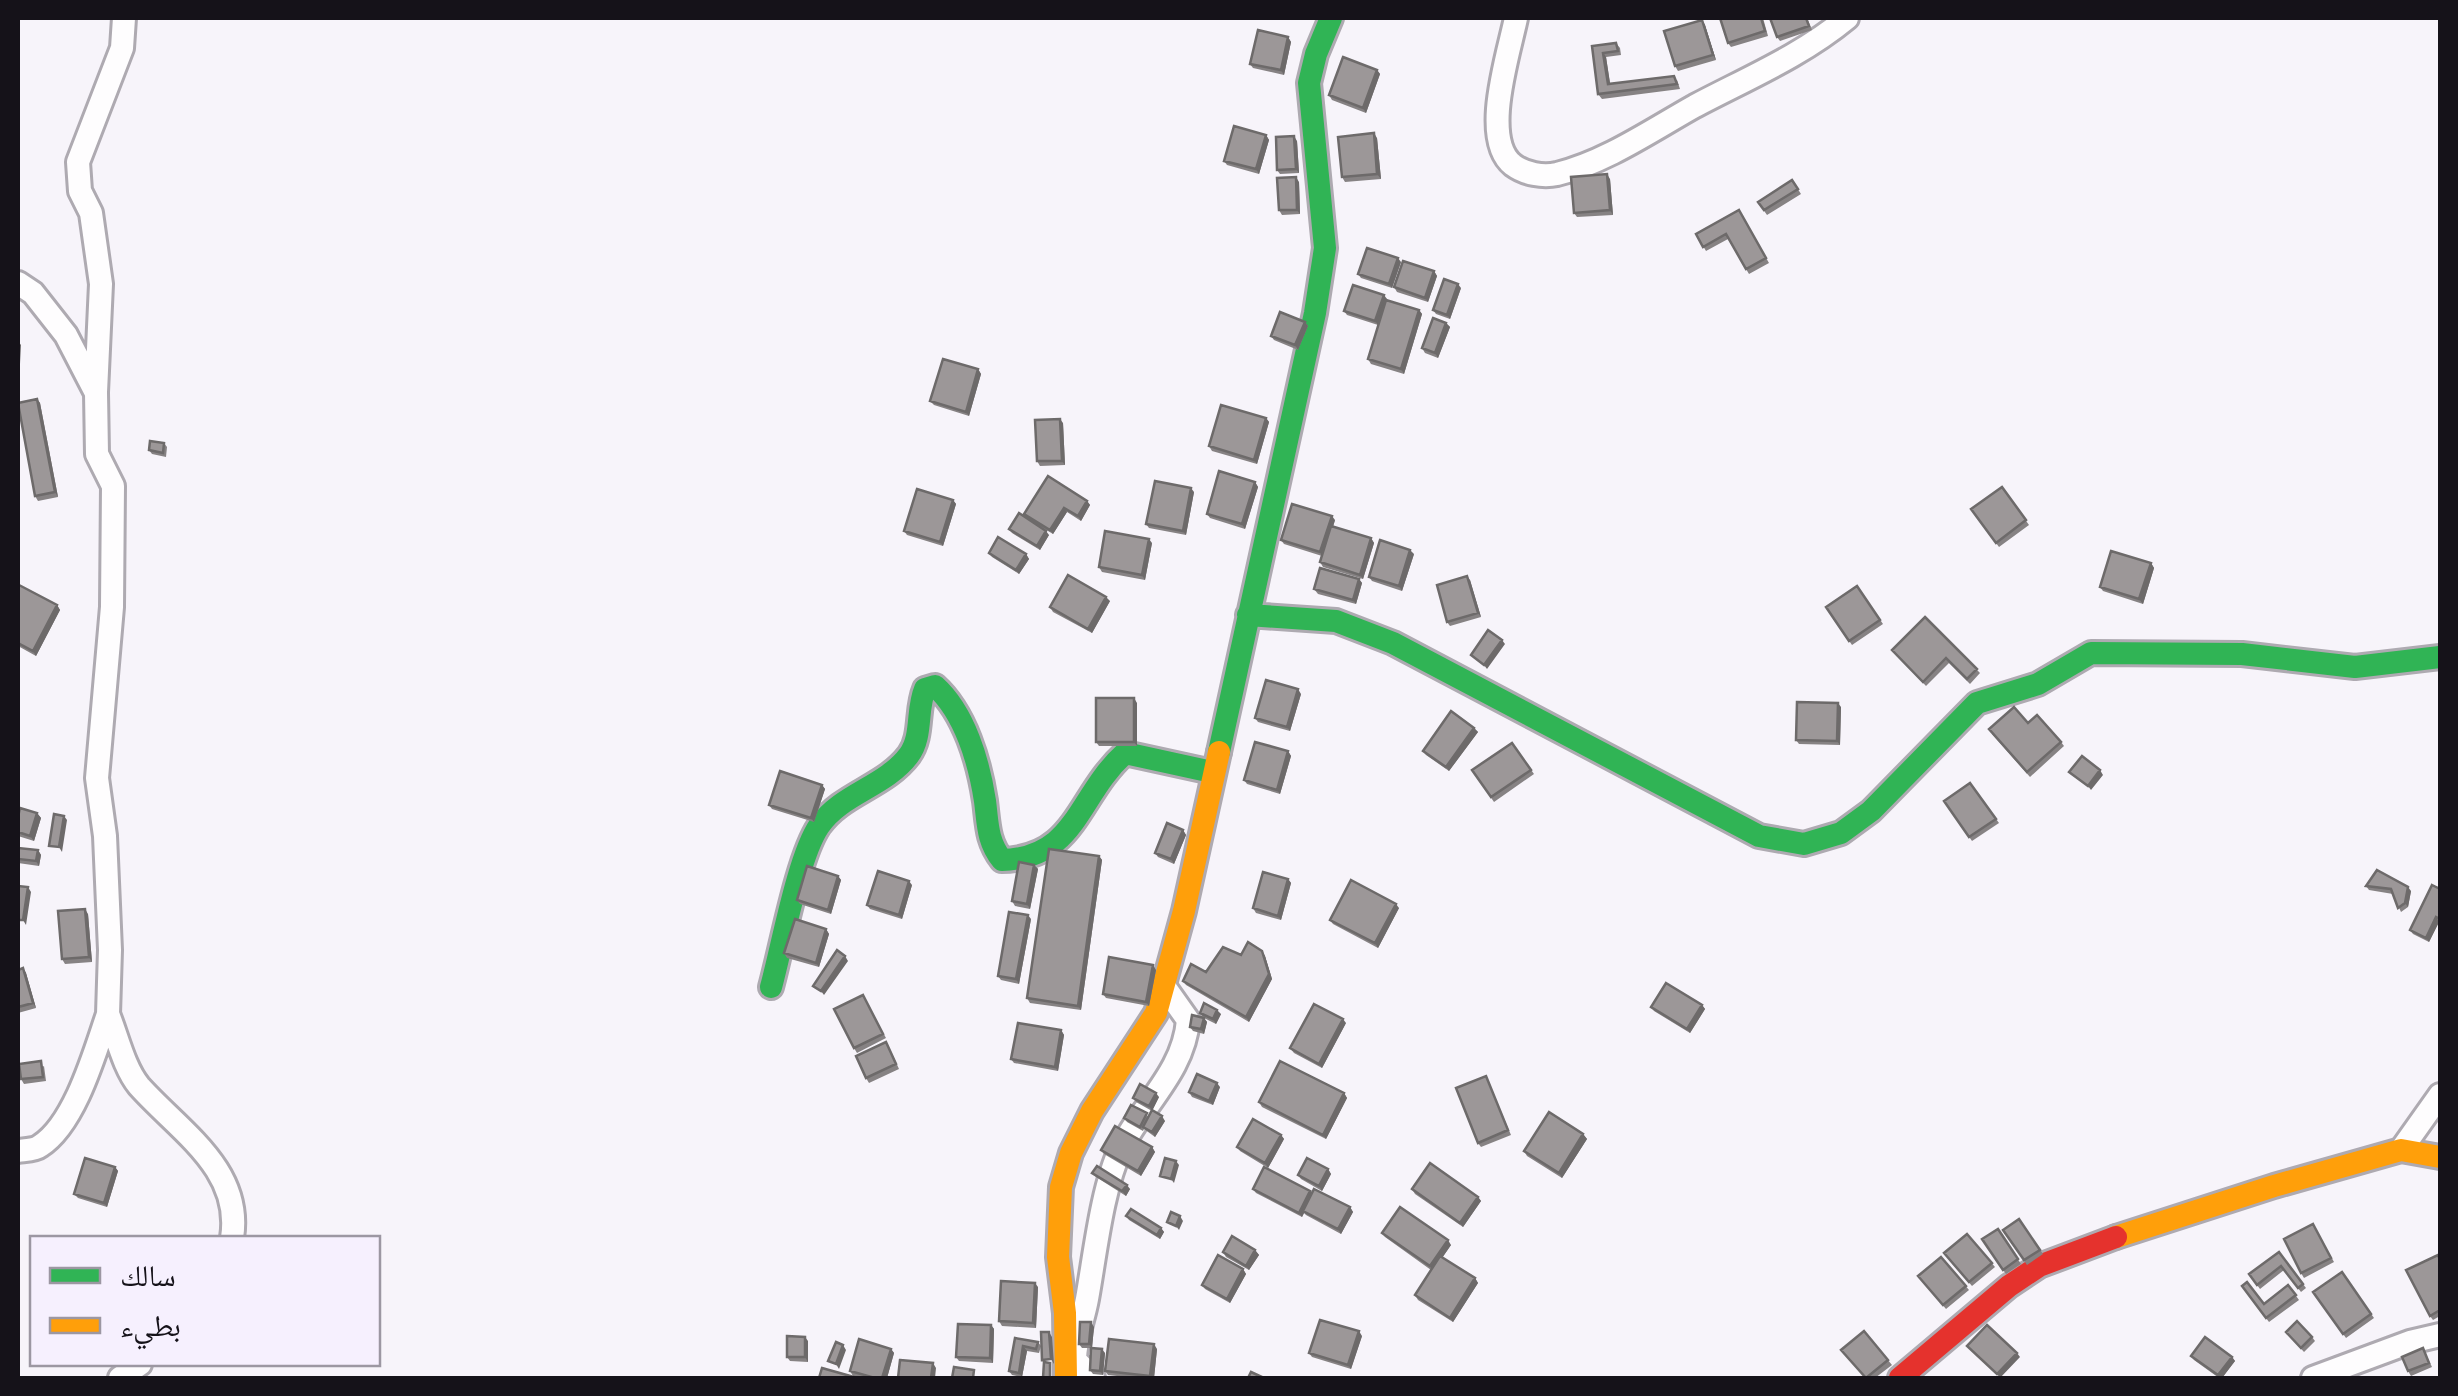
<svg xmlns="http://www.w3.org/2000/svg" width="2458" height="1396" viewBox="0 0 2458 1396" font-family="'Archivo Narrow','Noto Naskh Arabic',sans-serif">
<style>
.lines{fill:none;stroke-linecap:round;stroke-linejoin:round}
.street-casing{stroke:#aeaab1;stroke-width:28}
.fast-casing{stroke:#aeaab1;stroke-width:28}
.slow-casing{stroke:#aeaab1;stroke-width:28}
.jam-casing{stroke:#aeaab1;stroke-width:28}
.street{stroke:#fefdfe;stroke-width:22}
.fast{stroke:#30b455;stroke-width:22}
.slow{stroke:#ff9f0a;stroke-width:22}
.jam{stroke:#e5322d;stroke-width:22}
.wall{fill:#868283}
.shaded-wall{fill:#6d6a6a}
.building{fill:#9c9798;stroke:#6d6a6a;stroke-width:2.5}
</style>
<rect width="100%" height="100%" fill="#f7f4fa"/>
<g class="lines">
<g class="street-casing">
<path id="street" d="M1516,18C1509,53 1480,139 1513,165C1525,174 1543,177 1557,174C1606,162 1652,130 1695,106C1748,78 1801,56 1847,18
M18,283L33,293L66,335L96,393L97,454L113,486L112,607L97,778L105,836L110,950L108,1014
M96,392L101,284L91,213L80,191L78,162L122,48L124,18
M2401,1150L2440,1095
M18,1151C24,1150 35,1150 40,1146C75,1124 95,1052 108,1014C117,1036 124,1068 139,1086C179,1131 243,1169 232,1238
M120,1378L140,1364
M1093,1378L1075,1360C1075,1338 1083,1321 1087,1299C1095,1255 1102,1188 1121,1148C1143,1104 1184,1071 1188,1020L1164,986
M2313,1378L2410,1342L2440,1335"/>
</g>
<g class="fast-casing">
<path id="fast" d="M1248,615L1336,621L1393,643L1759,836L1804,844L1841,833L1871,811L1977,703L2038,684L2091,653L2242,654L2355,667L2440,657
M1219,752L1315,313L1325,248L1309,83L1316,54L1331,18
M771,987C782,947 798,857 819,826C842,793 885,787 909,755C923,736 916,710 925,689L935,686C965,713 979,762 985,801C988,824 987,841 1002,860C1077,858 1077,796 1125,753L1212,772"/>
</g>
<g class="slow-casing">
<path id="slow" d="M2116,1237L2274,1186L2401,1150L2440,1157
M1066,1378L1065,1313L1058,1257L1061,1187L1071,1153L1092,1111L1156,1013L1184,911L1219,752"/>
</g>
<g class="jam-casing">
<path id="jam" d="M1900,1378L2009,1286L2039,1266L2116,1237"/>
</g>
<use href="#street" class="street"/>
<use href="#fast" class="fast"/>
<use href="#slow" class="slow"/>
<use href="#jam" class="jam"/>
</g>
<path class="wall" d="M1763,18L1768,36L1731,47L1728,43Z
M1807,18L1812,30L1780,41L1777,37Z
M1702,20L1705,25L1716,60L1678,71L1675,66Z
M1288,37L1291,42L1284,75L1253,68L1250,64Z
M1616,43L1620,48L1621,55L1606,57L1610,84L1677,80L1680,89L1602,99L1598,94L1592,46Z
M1377,70L1380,74L1366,113L1332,100L1329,95Z
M1266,135L1269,140L1259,174L1227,165L1224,161Z
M1377,138L1381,179L1345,182L1342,177Z
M1297,141L1299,173L1280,174L1277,170Z
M1610,179L1613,215L1577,217L1574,213Z
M1792,180L1801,194L1767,215L1758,202Z
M1299,182L1300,214L1282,215L1279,210Z
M1739,210L1769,263L1749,274L1728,239L1706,251L1696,234Z
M1401,262L1392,288L1361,278L1358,274Z
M1434,271L1437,276L1428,302L1397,292L1394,287Z
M1461,288L1450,319L1436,314L1433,310Z
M1386,300L1419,310L1422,314L1404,374L1371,364L1368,359L1378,325L1347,315L1344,311Z
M1305,322L1308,326L1298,350L1274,340L1271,336Z
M1446,323L1450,327L1438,358L1425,353L1422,348Z
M978,369L981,374L969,416L934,405L930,401Z
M37,399L40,403L58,497L38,501L35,496Z
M1266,418L1269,422L1257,464L1212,451L1209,446Z
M1063,423L1065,465L1040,466L1037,461Z
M164,443L167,447L166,457L152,454L149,450Z
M1255,482L1258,487L1245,529L1210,518L1207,514Z
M2002,487L2029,525L1999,547L1971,509Z
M1194,492L1186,535L1149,528L1146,524Z
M953,500L956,504L943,546L907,535L904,531Z
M1087,501L1090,505L1081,521L1067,512L1053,534L1028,519L1024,514Z
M1335,520L1333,527L1371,538L1374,543L1363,579L1323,567L1320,562L1322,556L1284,544L1281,540Z
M1009,529L1049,535L1040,550L1012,533Z
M1152,543L1145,580L1102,572L1099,567Z
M989,553L1026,554L1029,559L1019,574L992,557Z
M1414,554L1402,591L1372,581L1369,577Z
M2151,563L2154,568L2143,604L2103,591L2100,587Z
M1359,579L1362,583L1356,604L1318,594L1314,589Z
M1470,580L1481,617L1450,626L1447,622Z
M1857,586L1883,624L1852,645L1826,607Z
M18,588L57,605L60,610L36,656L18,646Z
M1110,601L1092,633L1053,612L1050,607Z
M1925,617L1980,673L1970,684L1949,663L1926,686L1892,650Z
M1301,694L1290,731L1258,722L1255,718Z
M1137,703V746H1099L1096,742Z
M1841,707L1840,745L1799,744L1796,740Z
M1474,728L1478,732L1449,771L1426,755L1423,751Z
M1992,734L2061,742L2064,746L2030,777Z
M1512,743L1534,774L1494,802L1472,770Z
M1288,751L1291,756L1280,794L1247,784L1244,780Z
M1970,783L1999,823L1972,841L1944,801Z
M822,785L825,789L814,822L772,809L769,805Z
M37,813L41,818L34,841L18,836V817Z
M1183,830L1186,835L1174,864L1158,857L1155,853Z
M18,848L38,850L41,855L39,866L18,863Z
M1099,856L1102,860L1081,1010L1030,1003L1027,998Z
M1034,865L1038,869L1030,909L1015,906L1012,901Z
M838,876L841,880L831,914L800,904L797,900Z
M1288,879L1291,883L1281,920L1256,913L1253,908Z
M912,885L902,919L870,909L867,905Z
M2366,886L2411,891L2408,907L2401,912L2393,894L2369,890Z
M2440,889V922H2439L2429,942L2413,934L2410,930Z
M1399,908L1378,948L1333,924L1330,920Z
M88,914L92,962L65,964L62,959Z
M1031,919L1019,984L1001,980L998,976Z
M826,929L829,934L819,967L787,958L784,953Z
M1262,951L1265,956L1272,979L1249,1022L1186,985L1183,981L1206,972L1241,955Z
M23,968L26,973L36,1008L18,1013V970Z
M1156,970L1149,1006L1106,998L1103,994Z
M863,995L886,1038L857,1053L854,1048Z
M1702,1005L1705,1009L1690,1033L1654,1011L1651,1007Z
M1200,1013L1221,1014L1216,1024L1204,1018L1207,1022L1204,1034L1193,1031L1190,1027L1203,1018Z
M1346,1023L1322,1068L1294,1053L1290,1048Z
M1061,1030L1064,1035L1058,1071L1014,1063L1011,1059Z
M889,1047L899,1069L869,1083L866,1078Z
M44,1066L46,1081L24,1084L21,1079Z
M1486,1076L1511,1135L1481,1147L1478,1143Z
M1220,1087L1213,1105L1192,1097L1189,1092Z
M1344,1093L1347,1098L1326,1139L1262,1107L1259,1102Z
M1159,1097L1152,1111L1136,1102L1133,1098Z
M1149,1116L1165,1121L1155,1137L1144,1129L1143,1131L1127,1122L1124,1118Z
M1583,1134L1587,1139L1562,1178L1527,1156L1524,1151Z
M1281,1135L1284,1139L1268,1168L1240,1151L1237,1147Z
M1152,1147L1155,1152L1141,1176L1104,1154L1101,1150Z
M115,1167L118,1171L107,1207L78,1198L74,1194Z
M1328,1169L1331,1174L1322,1191L1301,1179L1298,1175Z
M1092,1173L1130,1189L1126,1196L1096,1177Z
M1253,1189L1312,1193L1350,1207L1353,1212L1341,1234L1306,1215L1304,1213L1302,1217L1256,1193Z
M1412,1189L1478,1197L1481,1201L1463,1227L1415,1194Z
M1126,1216L1161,1228L1164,1232L1160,1239L1129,1220Z
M2019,1219L2043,1254L2027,1265L2003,1230Z
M2313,1224L2334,1262L2304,1278L2301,1273Z
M1998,1229L2021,1264L2006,1274L1982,1239Z
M1382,1233L1451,1245L1442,1258L1475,1278L1478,1283L1453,1322L1418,1300L1415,1295L1431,1270L1385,1237Z
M1967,1234L1995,1267L1972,1286L1944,1253Z
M1255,1250L1259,1255L1249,1270L1226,1257L1223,1252Z
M2279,1252L2306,1288L2301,1292L2284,1270L2260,1289L2249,1274Z
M1941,1257L1969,1290L1946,1309L1918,1276Z
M2440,1259V1316L2433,1320L2430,1316Z
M1243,1269L1246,1274L1230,1303L1205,1289L1202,1285Z
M2342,1272L2374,1318L2346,1338L2313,1292Z
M2288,1285L2299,1300L2269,1322L2242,1286L2264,1304Z
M1038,1287L1036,1328L1002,1326L999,1321Z
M991,1325L994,1329L993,1363L959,1361L956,1357Z
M1094,1327L1092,1348L1105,1353L1103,1375L1093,1374L1090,1370L1091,1348H1082L1079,1344Z
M1864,1331L1892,1365L1875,1378H1864Z
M2286,1332L2312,1337L2315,1341L2304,1352Z
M1362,1336L1351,1369L1312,1357L1309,1353Z
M1015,1338L1038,1342L1041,1346L1039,1353L1027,1351L1022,1377L1012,1375L1009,1371Z
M808,1341V1362L790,1361L787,1357Z
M2423,1348L2432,1367L2411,1376L2408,1371Z
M891,1349L894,1353L887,1378H862L853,1376L850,1371Z
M1157,1349L1154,1378H1135L1108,1375L1105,1371Z
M2191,1356L2232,1357L2235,1361L2222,1378H2219L2194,1360Z"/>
<path class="shaded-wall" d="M1702,20L1705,25L1716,60L1713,55Z
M1288,37L1291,42L1284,75L1281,70Z
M1603,53L1606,57L1611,89L1608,84Z
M1377,70L1380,74L1366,113L1363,108Z
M1374,133L1377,138L1381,179L1377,174Z
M1266,135L1269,140L1259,174L1256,169Z
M1294,136L1297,141L1299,173L1296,169Z
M1607,174L1610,179L1613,215L1610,210Z
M1296,177L1299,182L1300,214L1297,210Z
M1398,258L1401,262L1392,288L1389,284Z
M1434,271L1437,276L1428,302L1425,298Z
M1458,284L1461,288L1450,319L1447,315Z
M1384,295L1387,299L1378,325L1375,321Z
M1419,310L1422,314L1404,374L1401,369Z
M1305,322L1308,326L1298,350L1295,345Z
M1446,323L1450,327L1438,358L1435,353Z
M18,341L21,345L19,383L18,381Z
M978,369L981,374L969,416L966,412Z
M37,399L40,403L58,497L55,492Z
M1266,418L1269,422L1257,464L1254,460Z
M1060,419L1063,423L1065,465L1062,461Z
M1255,482L1258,487L1245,529L1242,524Z
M1191,488L1194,492L1186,535L1183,531Z
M953,500L956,504L943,546L940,542Z
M1087,501L1090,505L1081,521L1078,516Z
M1064,508L1067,512L1053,534L1050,530Z
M1332,516L1335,520L1323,557L1320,552Z
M1046,531L1049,535L1040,550L1037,546Z
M1371,538L1374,543L1363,579L1360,575Z
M1149,539L1152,543L1145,580L1142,575Z
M1410,550L1414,554L1402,591L1399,586Z
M1026,554L1029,559L1019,574L1016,570Z
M2151,563L2154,568L2143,604L2139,599Z
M1467,576L1470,580L1481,617L1478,613Z
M1359,579L1362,583L1356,604L1353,600Z
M1106,597L1110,601L1092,633L1088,629Z
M57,605L60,610L36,656L33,651Z
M1502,640L1505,644L1487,669L1484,665Z
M1298,689L1301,694L1290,731L1287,727Z
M1134,698L1137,703V746L1134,742Z
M1838,703L1841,707L1840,745L1837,741Z
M1474,728L1478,732L1449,771L1446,767Z
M1288,751L1291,756L1280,794L1277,790Z
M2100,770L2103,775L2091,790L2088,786Z
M822,785L825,789L814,822L811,818Z
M37,813L41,818L34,841L30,836Z
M64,816L67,820L62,852L59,847Z
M1183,830L1186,835L1174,864L1171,859Z
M38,850L41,855L39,866L36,861Z
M1099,856L1102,860L1081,1010L1078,1006Z
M1034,865L1038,869L1030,909L1027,904Z
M838,876L841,880L831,914L828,910Z
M1288,879L1291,883L1281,920L1278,916Z
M909,881L912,885L902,919L899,915Z
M28,887L31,892L26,925L23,920Z
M2408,887L2411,891L2408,907L2405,903Z
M1396,904L1399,908L1378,948L1375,943Z
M85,909L88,914L92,962L89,957Z
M1028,915L1031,919L1019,984L1016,979Z
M2436,917L2439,922L2429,942L2426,938Z
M826,929L829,934L819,967L816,963Z
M1262,951L1265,956L1272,979L1249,1022L1246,1017Z
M845,956L848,961L824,995L821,991Z
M1153,965L1156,970L1149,1006L1146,1002Z
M23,968L26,973L36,1008L33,1003Z
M1702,1005L1705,1009L1690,1033L1687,1029Z
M1217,1010L1221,1014L1216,1024L1213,1019Z
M1204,1018L1207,1022L1204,1034L1201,1029Z
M1343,1019L1346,1023L1322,1068L1319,1064Z
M1061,1030L1064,1035L1058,1071L1055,1067Z
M1217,1083L1220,1087L1213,1105L1209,1101Z
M1156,1093L1159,1097L1152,1111L1149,1106Z
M1344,1093L1347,1098L1326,1139L1323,1135Z
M1162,1116L1165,1121L1155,1137L1152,1132Z
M1583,1134L1587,1139L1562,1178L1559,1173Z
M1281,1135L1284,1139L1268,1168L1265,1163Z
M1152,1147L1155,1152L1141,1176L1138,1171Z
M1176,1161L1179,1165L1174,1183L1171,1179Z
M115,1167L118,1171L107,1207L104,1203Z
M1328,1169L1331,1174L1322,1191L1319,1186Z
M1127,1185L1130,1189L1126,1196L1122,1191Z
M1310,1191L1313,1195L1302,1217L1299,1213Z
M1478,1197L1481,1201L1463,1227L1460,1223Z
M1350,1207L1353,1212L1341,1234L1338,1229Z
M1180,1216L1183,1221L1179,1230L1176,1226Z
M1161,1228L1164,1232L1160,1239L1157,1235Z
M1448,1240L1451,1245L1433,1271L1430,1266Z
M1255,1250L1259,1255L1249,1270L1246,1266Z
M1243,1269L1246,1274L1230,1303L1227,1299Z
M1475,1278L1478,1283L1453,1322L1450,1318Z
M1035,1283L1038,1287L1036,1328L1033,1323Z
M1091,1322L1094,1327L1092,1348L1089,1344Z
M991,1325L994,1329L993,1363L990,1358Z
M1359,1331L1362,1336L1351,1369L1348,1365Z
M1049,1332L1052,1337L1054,1364L1051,1359Z
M805,1337L808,1341V1362L805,1357Z
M1154,1344L1157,1349L1154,1378H1152L1150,1376Z
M843,1345L846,1350L839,1369L836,1364Z
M1023,1346L1027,1351L1022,1377L1019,1373Z
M891,1349L894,1353L887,1378H882Z
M1102,1349L1105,1353L1103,1375L1100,1371Z
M2017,1353L2020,1357L2000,1378L1997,1374Z
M2232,1357L2235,1361L2222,1378H2220L2218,1375Z
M933,1363L936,1368L935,1378H931Z"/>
<path class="building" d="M1720,18H1761L1765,31L1728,43Z
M1770,18H1806L1809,26L1777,37Z
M1702,20L1713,55L1675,66L1664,31Z
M1258,30L1288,37L1281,70L1250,64Z
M1616,43L1618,51L1603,53L1608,84L1674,76L1677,84L1598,94L1592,46Z
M1343,57L1377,70L1363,108L1329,95Z
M1234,126L1266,135L1256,169L1224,161Z
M1374,133L1377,174L1342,177L1338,137Z
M1294,136L1296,169L1277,170L1276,137Z
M1607,174L1610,210L1574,213L1571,177Z
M1296,177L1297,210H1279L1277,178Z
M1792,180L1798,189L1764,210L1758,202Z
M1739,210L1766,258L1746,269L1726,234L1703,247L1696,234Z
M1367,248L1398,258L1389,284L1358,274Z
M1403,261L1434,271L1425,298L1394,287Z
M1444,279L1458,284L1447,315L1433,310Z
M1353,285L1384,295L1375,321L1344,311Z
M1386,300L1419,310L1401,369L1368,359Z
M1280,312L1305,322L1295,345L1271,336Z
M1433,318L1446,323L1435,353L1422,348Z
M943,359L978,369L966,412L930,401Z
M37,399L55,492L35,496L18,403Z
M1221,405L1266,418L1254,460L1209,446Z
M1060,419L1062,461H1037L1035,420Z
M150,441L164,443L163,453L149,450Z
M1219,471L1255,482L1242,524L1207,514Z
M1048,476L1087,501L1078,516L1064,508L1050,530L1024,514Z
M1155,481L1191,488L1183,531L1146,524Z
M2002,487L2026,520L1996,543L1971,509Z
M917,489L953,500L940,542L904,531Z
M1292,504L1332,516L1320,552L1281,540Z
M1019,513L1046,531L1037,546L1009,529Z
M1331,526L1371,538L1360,575L1320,562Z
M1105,531L1149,539L1142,575L1099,567Z
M998,537L1026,554L1016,570L989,553Z
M1380,540L1410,550L1399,586L1369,577Z
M2111,551L2151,563L2139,599L2100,587Z
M1320,568L1359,579L1353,600L1314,589Z
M1068,575L1106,597L1088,629L1050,607Z
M1467,576L1478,613L1447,622L1437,585Z
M19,585L57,605L33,651L18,643V588Z
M1857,586L1880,620L1849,641L1826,607Z
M1925,617L1977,669L1967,679L1946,658L1923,682L1892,650Z
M1488,630L1502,640L1484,665L1471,655Z
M1266,680L1298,689L1287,727L1255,718Z
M1096,698H1134V742H1096Z
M1797,702L1838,703L1837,741L1796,740Z
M2014,707L2028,723L2037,715L2061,742L2027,772L1989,729Z
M1451,711L1474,728L1446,767L1423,751Z
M1255,742L1288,751L1277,790L1244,780Z
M1512,743L1531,770L1491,797L1472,770Z
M2082,756L2100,770L2088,786L2069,772Z
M780,771L822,785L811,818L769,805Z
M1970,783L1996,819L1969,837L1944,801Z
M20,808L37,813L30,836L18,832V817Z
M54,814L64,816L59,847L49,846Z
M1167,823L1183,830L1171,859L1155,853Z
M18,848L38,850L36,861L18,859Z
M1049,849L1099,856L1078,1006L1027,998Z
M1019,862L1034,865L1027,904L1012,901Z
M807,866L838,876L828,910L797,900Z
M2377,870L2408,887L2405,903L2398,908L2391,889L2366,886Z
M878,871L909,881L899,915L867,905Z
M1263,872L1288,879L1278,916L1253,908Z
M1351,880L1396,904L1375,943L1330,920Z
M2432,885L2440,889V919L2436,917L2426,938L2410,930Z
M18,886L28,887L23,920H18Z
M85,909L89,957L62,959L58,911Z
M1009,912L1028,915L1016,979L998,976Z
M795,919L826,929L816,963L784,953Z
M1248,942L1262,951L1269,974L1246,1017L1183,981L1191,964L1206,972L1223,947L1241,955Z
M837,950L845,956L821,991L813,986Z
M1109,957L1153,965L1146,1002L1103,994Z
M23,968L33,1003L18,1007V970Z
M1666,983L1702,1005L1687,1029L1651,1007Z
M863,995L883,1034L854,1048L834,1009Z
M1204,1003L1217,1010L1213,1019L1200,1013Z
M1314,1004L1343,1019L1319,1064L1290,1048Z
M1192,1015L1204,1018L1201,1029L1190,1027Z
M1018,1023L1061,1030L1055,1067L1011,1059Z
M886,1042L896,1064L866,1078L856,1056Z
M41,1061L43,1077L21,1079L19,1064Z
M1280,1061L1344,1093L1323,1135L1259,1102Z
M1197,1074L1217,1083L1209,1101L1189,1092Z
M1486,1076L1508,1130L1478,1143L1456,1088Z
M1140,1084L1156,1093L1149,1106L1133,1098Z
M1131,1105L1147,1113L1140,1127L1124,1118Z
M1152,1110L1162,1116L1152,1132L1143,1127Z
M1549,1112L1583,1134L1559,1173L1524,1151Z
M1253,1119L1281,1135L1265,1163L1237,1147Z
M1115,1126L1152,1147L1138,1171L1101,1150Z
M85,1158L115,1167L104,1203L74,1194Z
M1165,1158L1176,1161L1171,1179L1160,1176Z
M1307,1158L1328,1169L1319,1186L1298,1175Z
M1430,1163L1478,1197L1460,1223L1412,1189Z
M1097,1166L1127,1185L1122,1191L1092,1173Z
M1264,1167L1310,1191L1299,1213L1253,1189Z
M1314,1189L1350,1207L1338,1229L1303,1211Z
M1400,1207L1448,1240L1430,1266L1382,1233Z
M1131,1209L1161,1228L1157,1235L1126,1216Z
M1171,1212L1180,1216L1176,1226L1167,1222Z
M2019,1219L2040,1250L2024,1260L2003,1230Z
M2313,1224L2331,1258L2301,1273L2284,1239Z
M1998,1229L2018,1259L2003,1270L1982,1239Z
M1967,1234L1992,1263L1969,1282L1944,1253Z
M1232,1236L1255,1250L1246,1266L1223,1252Z
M2279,1252L2303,1284L2298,1288L2281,1266L2257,1285L2249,1274Z
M1218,1255L1243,1269L1227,1299L1202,1285Z
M2438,1255L2440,1260V1310L2430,1316L2406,1270Z
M1440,1256L1475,1278L1450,1318L1415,1295Z
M1941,1257L1966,1286L1943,1305L1918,1276Z
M2342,1272L2371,1314L2343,1334L2313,1292Z
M1001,1281L1035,1283L1033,1323L999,1321Z
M2247,1282L2264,1304L2288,1285L2296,1295L2266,1318L2242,1286Z
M1320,1320L1359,1331L1348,1365L1309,1353Z
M2297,1321L2312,1337L2301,1348L2286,1332Z
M1080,1322H1091L1089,1344H1079Z
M958,1324L991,1325L990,1358L956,1357Z
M1987,1325L2017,1353L1997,1374L1967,1346Z
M1864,1331L1888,1360L1866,1378L1841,1350Z
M1041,1332H1049L1051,1359L1042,1360Z
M787,1336L805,1337V1357H787Z
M2205,1337L2232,1357L2218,1375L2191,1356Z
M1015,1338L1038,1342L1036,1349L1023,1346L1019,1373L1009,1371Z
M859,1339L891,1349L882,1378H875L850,1371Z
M1109,1339L1154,1344L1150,1376L1105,1371Z
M836,1342L843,1345L836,1364L828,1361Z
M1091,1348L1102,1349L1100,1371L1090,1370Z
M2423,1348L2429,1363L2408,1371L2402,1357Z
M900,1360L933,1363L931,1378H898Z
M1044,1362L1050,1363V1378H1043Z
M954,1367L974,1370L973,1378H952Z
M822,1368L854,1377V1378H819Z
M1251,1372L1264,1378H1248Z"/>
<rect width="2458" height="1396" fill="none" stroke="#151219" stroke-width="40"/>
<rect x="30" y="1236" width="350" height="130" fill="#f6f0fe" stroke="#9c97a2" stroke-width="2.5"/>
<rect x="50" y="1268" width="50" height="15" fill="#30b455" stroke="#9c97a2" stroke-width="2.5"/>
<text x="120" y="1286" font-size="30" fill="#151219">سالك</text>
<rect x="50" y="1318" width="50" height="15" fill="#ff9f0a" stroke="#9c97a2" stroke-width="2.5"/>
<text x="120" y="1336" font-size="30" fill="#151219">بطيء</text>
</svg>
